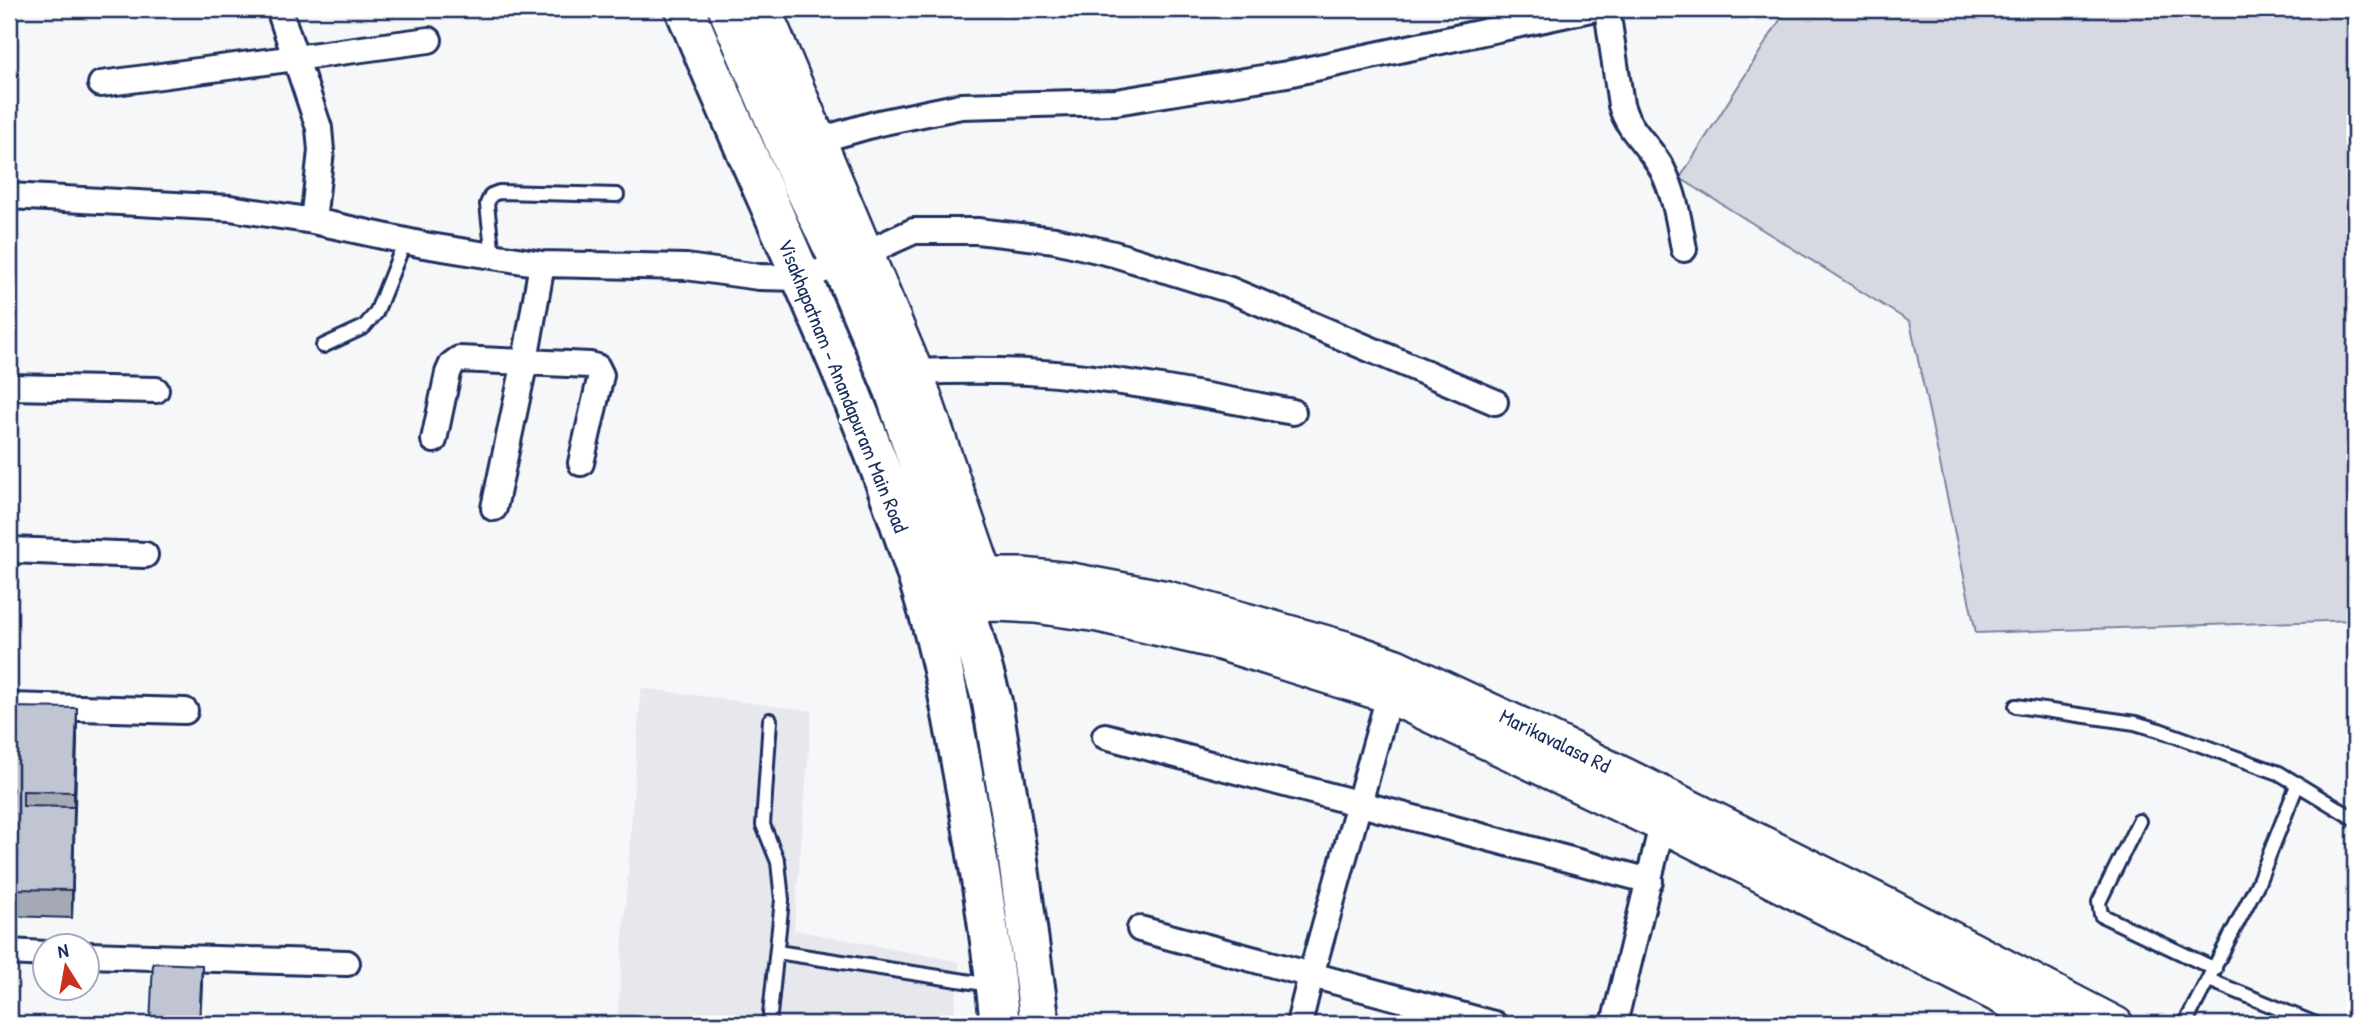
<svg xmlns="http://www.w3.org/2000/svg" width="2364" height="1033" viewBox="0 0 2364 1033" font-family="'Patrick Hand',sans-serif">
<style>
.built{fill:#e6e8ee}
.green{fill:#d6d9e2;stroke:#7884a0;stroke-width:2}
.lines{fill:none;stroke-linecap:round;stroke-linejoin:round}
.lane-casing{stroke:#1b2f5e;stroke-width:18}
.street-casing{stroke:#1b2f5e;stroke-width:30}
.secondary-casing{stroke:#1b2f5e;stroke-width:38}
.primary-casing{stroke:#1b2f5e;stroke-width:44}
.lane{stroke:#fff;stroke-width:12}
.street{stroke:#fff;stroke-width:24}
.secondary{stroke:#fff;stroke-width:33}
.primary{stroke:#fff;stroke-width:38}
.wall{fill:#a5a9b5;stroke:#1b2f5e;stroke-width:2}
.shaded-wall{fill:#868994;stroke:#1b2f5e;stroke-width:2}
.building{fill:#c0c4d3;stroke:#1b2f5e;stroke-width:2}
.labels{text-anchor:middle;stroke-width:7;stroke-linejoin:round;paint-order:stroke}
.street-label{font-size:21px;fill:#1b2f5e;stroke:#fff}
</style>
<rect width="100%" height="100%" fill="#f6f7f9"/>
<filter id="ink" filterUnits="userSpaceOnUse"><feTurbulence type="fractalNoise" baseFrequency=".0143" numOctaves="2"/><feDisplacementMap in="SourceGraphic" scale="14" xChannelSelector="R" yChannelSelector="G"/><feConvolveMatrix kernelMatrix="1 2 1 2 8 2 1 2 1" color-interpolation-filters="sRGB"/></filter>
<g filter="url(#ink)">
<path class="built" d="M641,688L812,711L794,930L960,962L953,1024H617Z"/>
<path class="green" d="M1787,9H2355V620L1976,633L1910,322L1680,178Z"/>
<g class="lines">
<g class="lane-casing">
<path id="lane" d="M493,257L487,204L491,195L499,192L617,195
M323,346L364,327L376,313L405,241
M2016,706L2135,723L2159,730L2279,773L2355,819
M2139,821L2099,902L2101,915L2215,969
M777,952L991,985
M2209,980L2316,1024
M769,1024L782,900L778,862L763,825L770,720
M2185,1024L2258,883L2298,783"/>
</g>
<g class="street-casing">
<path id="street" d="M279,9L319,128L321,151L313,221
M1607,9L1621,105C1628,131 1650,146 1662,169C1675,194 1679,222 1684,249
M101,84L429,40
M819,140L879,123L961,106L1116,102L1287,74L1591,9
M9,196L230,208L313,221L424,245L542,264L686,267L759,277L802,278L841,264L914,231H977L1055,240L1114,254L1230,290L1495,402
M916,372C966,370 1016,370 1066,375C1143,383 1218,398 1293,412
M9,387L156,390
M434,440L448,373L452,364L459,359L590,365L597,367L601,375L581,463
M494,508L525,361L542,264
M9,550L145,555
M9,706L185,711
M1105,736L1650,881
M1140,929L1494,1024
M9,952L46,954
M88,955L347,963
M1299,1024L1311,975L1389,696
M1614,1024L1662,825"/>
</g>
<g class="secondary-casing">
<path id="secondary" d="M764,9L916,372L992,593
M956,575H1022L1071,580L1167,598L1345,648L1396,666L1543,735L1680,802L1887,905L2116,1024
M964,606L996,604L1035,606L1098,615L1217,642L1389,696L1662,825L2054,1024"/>
</g>
<g class="primary-casing">
<path id="primary" d="M685,9C766,206 864,397 925,601C942,656 952,713 962,769C978,854 991,939 1000,1024
M728,9L800,179L841,264L894,390L956,575L992,702L1017,853L1040,1024"/>
</g>
<use href="#lane" class="lane"/>
<use href="#street" class="street"/>
<use href="#secondary" class="secondary"/>
<use href="#primary" class="primary"/>
</g>
<path class="wall" d="M9,707L77,736L72,918L9,916Z"/>
<path class="shaded-wall" d="M77,708V736L74,820V792Z
M74,807V835L72,918V890Z
M202,965V986L200,1024H199Z"/>
<path class="building" d="M9,707L77,708L74,792L23,791V806L74,807L72,890L9,889V806H13V789H9Z
M153,963L202,965L199,1024H150Z"/>
</g>
<g class="labels">
<g class="street-label">
<text transform="translate(843 386) rotate(68)" y="7">Visakhapatnam - Anandapuram Main Road</text>
<text transform="translate(1555 741) rotate(26)" y="7">Marikavalasa Rd</text>
</g>
</g>
<rect width="2364" height="1033" fill="none" stroke="#fff" stroke-width="35"/>
<rect x="18" y="18" width="2329" height="998" fill="none" stroke="#1b2f5e" stroke-width="2.5" filter="url(#ink)"/>
<g transform="translate(66 967) rotate(349)"><circle r="33" fill="#ffffff" stroke="#a4acbf" stroke-width="2"/>
<path d="M0-5L12 26L0 18L-12 26Z" fill="#c8321e"/>
<text y="-10" font-size="19" font-weight="bold" text-anchor="middle" fill="#1b2f5e">N</text>
</g>
</svg>
